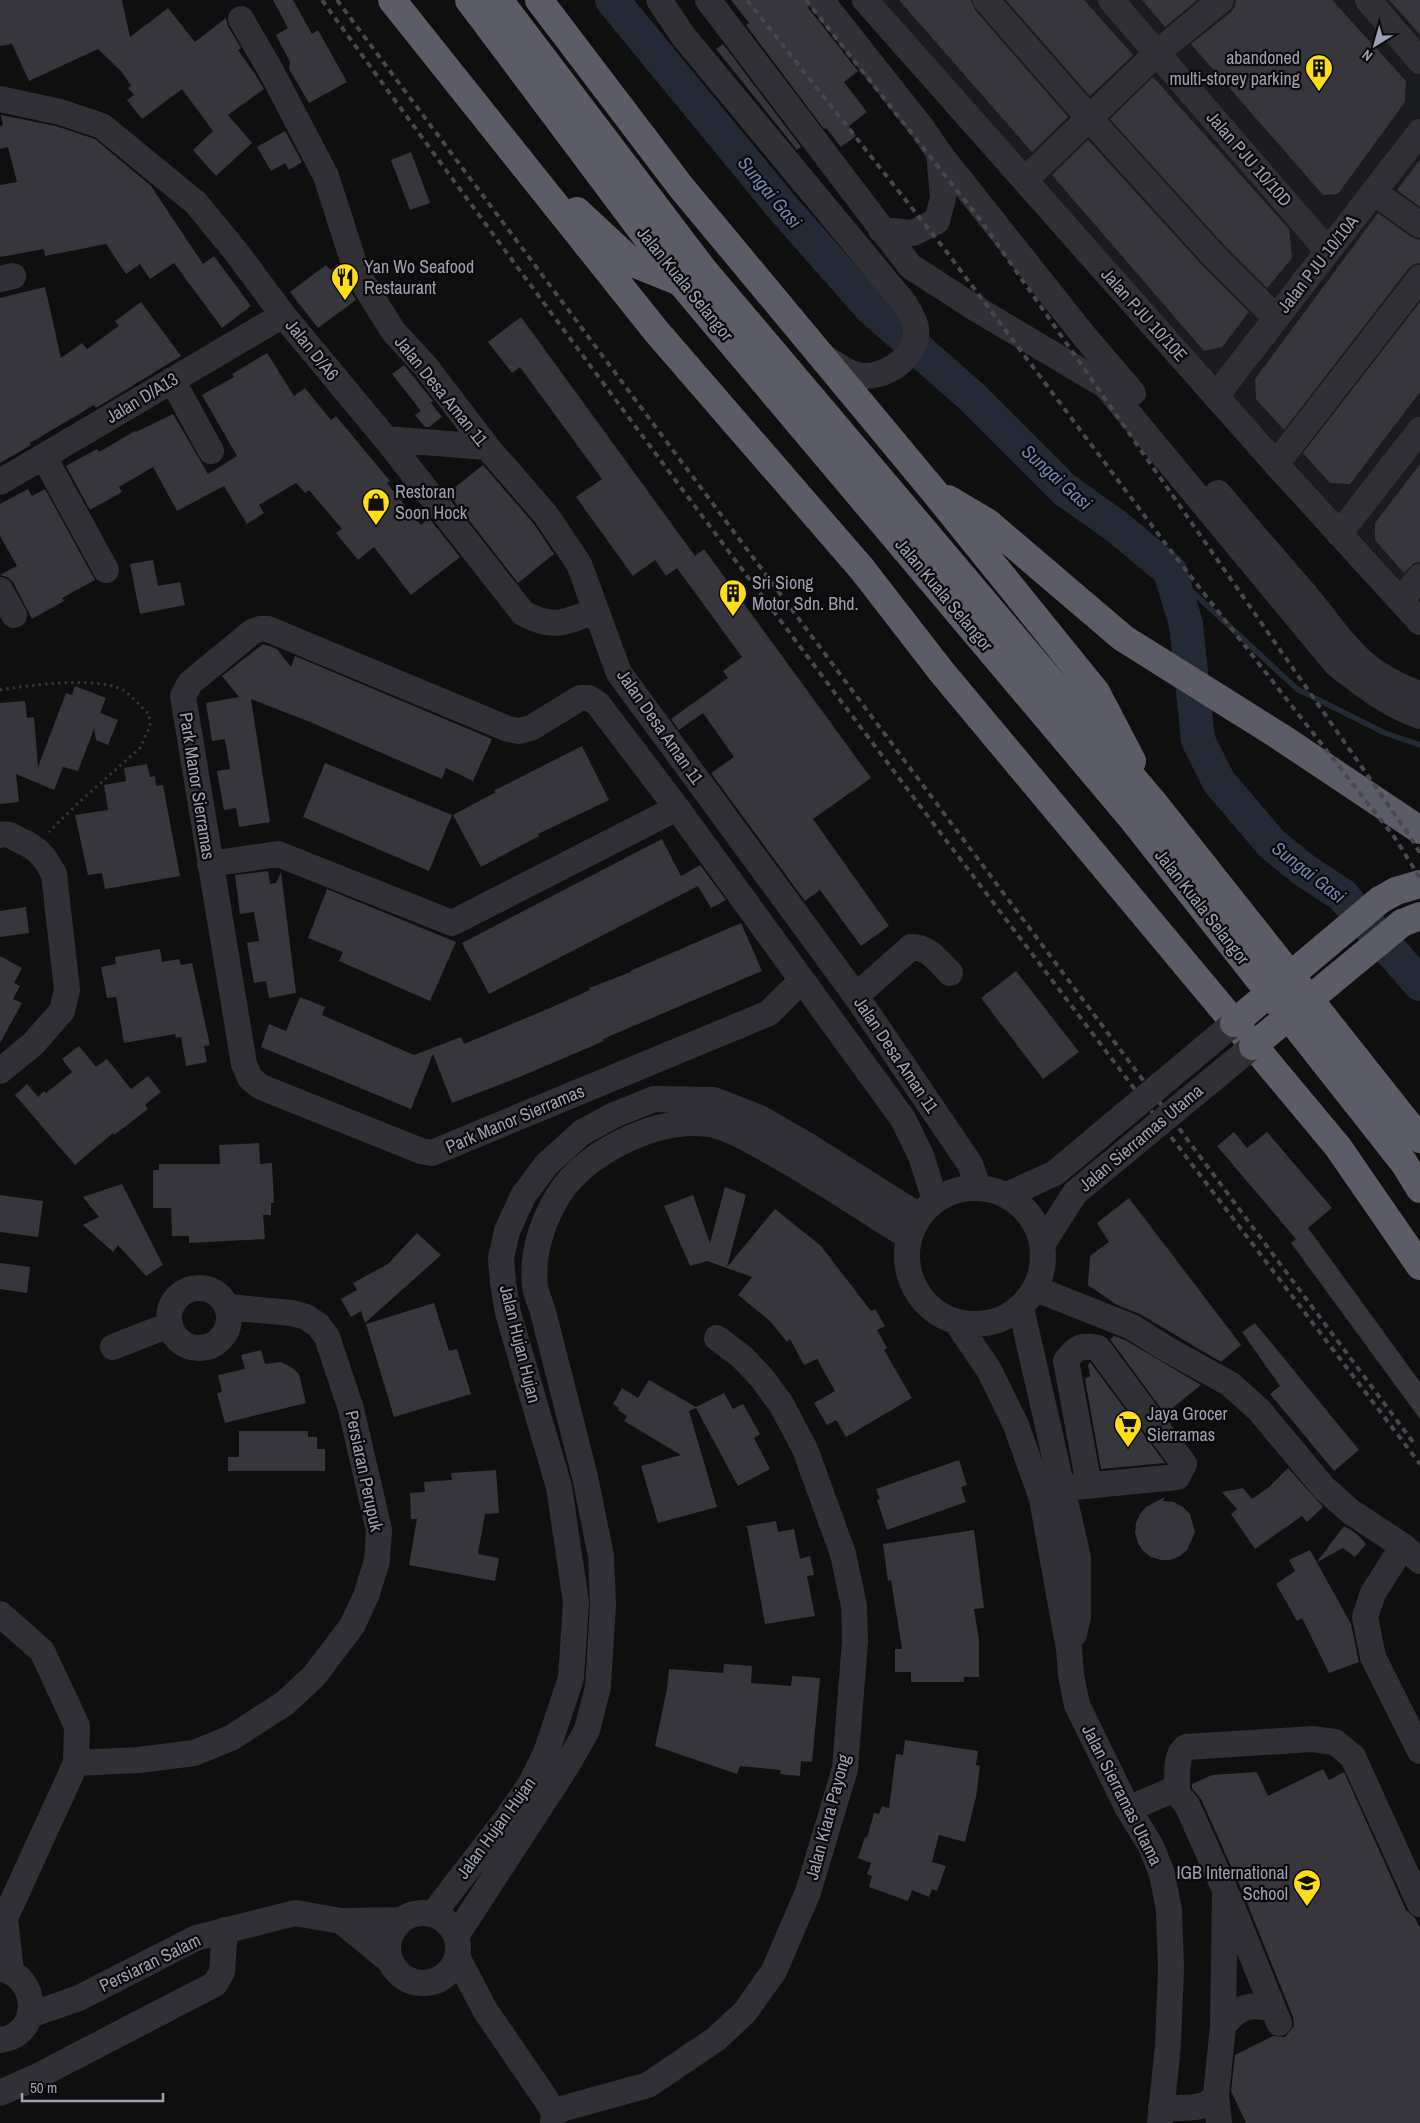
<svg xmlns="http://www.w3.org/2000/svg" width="1420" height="2123" viewBox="0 0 1420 2123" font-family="'Archivo Narrow',sans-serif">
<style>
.built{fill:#1a1b1e}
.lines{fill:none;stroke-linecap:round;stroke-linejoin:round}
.stream{stroke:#242a35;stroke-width:5.5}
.river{stroke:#242a35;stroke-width:34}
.building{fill:#36363c}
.path{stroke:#35363d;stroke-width:3;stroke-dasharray:2.5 4;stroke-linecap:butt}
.minor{stroke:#303036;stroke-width:26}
.highway{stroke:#5b5c67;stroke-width:28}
.rail{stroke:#46474f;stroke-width:4;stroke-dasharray:6 5;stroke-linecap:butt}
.minor-bridge{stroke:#303036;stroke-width:26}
.highway-bridge{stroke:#5b5c67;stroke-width:28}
.labels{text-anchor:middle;stroke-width:4.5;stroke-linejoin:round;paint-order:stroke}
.poi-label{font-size:18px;fill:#9ea1b3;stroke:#0a0a0b;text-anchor:start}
.street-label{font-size:18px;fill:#9ea1b3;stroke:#0a0a0b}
.water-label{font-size:19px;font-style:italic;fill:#7087b3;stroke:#0a0a0b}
</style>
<rect width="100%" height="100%" fill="#0f0f10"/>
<path class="built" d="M880,0H1420V602L1211,373Z"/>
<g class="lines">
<path class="stream" d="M1170,571L1297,689L1385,733L1420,745"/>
<path class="river" d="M612,0L782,207L871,308L971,396L1065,490L1116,526L1170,571L1186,624L1198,740L1219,782L1272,844L1304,870L1342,895L1420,984"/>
</g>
<path class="building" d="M0,0H122L130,37L168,8L195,42L226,18L228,26L241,48L238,50L255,74L264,89L228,115L252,143L216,176L193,150L213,131L182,89L142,119L127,100L134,95L128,88L131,86L122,72L98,49L29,81L12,44L0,46Z
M273,0H293L312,34L318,30L347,82L309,103L289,69L290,62L276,35L288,28Z
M731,0H806L809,9L858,71L844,82L867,112L849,126L856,136L841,147L826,128L824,129L746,25L749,23Z
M899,0H971L975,10L1068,117L1032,152Z
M1006,0H1084L1133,55L1090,96Z
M1142,0H1197L1165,27Z
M1236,0H1332L1406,81L1405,102L1338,194L1323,195L1191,44L1231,12L1235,6Z
M1389,0H1420V35L1404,16Z
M723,44L801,147L797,150L716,49Z
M1153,77L1289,229L1292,258L1267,288L1224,245L1110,119Z
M1,115L56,126L95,139L151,186L203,264L214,256L251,306L222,328L174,263L150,279L140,264L126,274L106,244L45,256L44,249L0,257V185L17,182L8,147L0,149V126L3,125Z
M285,131L302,162L289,170L285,163L271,171L257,147Z
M1088,140L1202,265L1249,312L1222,347L1204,351L1052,175Z
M411,152L430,203L410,210L391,160Z
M1420,160V207L1397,190Z
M1378,213L1411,237L1420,240V263L1414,264L1408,269L1284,430L1256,399L1255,379Z
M338,264L344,281L356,300L318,328L290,292L326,265L331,270Z
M45,287L61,358L82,343L87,349L119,326L115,321L141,302L181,356L96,408L94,405L30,443L31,445L0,463V298Z
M1420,302V392L1350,484L1330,483L1303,453Z
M521,317L695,556L704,549L871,778L813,819L889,926L861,946L820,890L805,901L711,773L734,757L703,713L679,730L671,719L728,678L723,671L742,657L677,568L666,576L655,560L633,576L576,497L602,479L520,367L512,373L488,342Z
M267,353L294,396L305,388L331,420L336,416L390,481L387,483L421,525L429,518L460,557L411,595L374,547L358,560L336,533L342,529L309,490L305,493L296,483L259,505L264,513L247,524L224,486L177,511L153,467L119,487L122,492L90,510L66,466L97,449L99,452L135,431L136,432L173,414L208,474L237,456L202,395L234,377L232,374Z
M404,365L433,401L421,411L392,374Z
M431,403L442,417L429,427H425L415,415Z
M1420,464V562L1414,563L1404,573L1375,540V523Z
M483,465L534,524L554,554L518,583L448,493Z
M28,489L32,496L45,489L95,580L62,598L64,601L32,619L13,582L7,577L0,575L17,566L0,536V504Z
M153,560L158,586L180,582L185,605L140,614L130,564Z
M263,644L277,649L291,667L295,656L492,739L473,781L446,768L442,779L310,722L251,699L270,822L239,827L236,808L224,810L217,771L230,769L225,739L212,741L206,703L239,697L222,676Z
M75,686L106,698L100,713L118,720L108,745L96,740L94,729L78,771L63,767L54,790L16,774L19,802L0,804V703L25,701L27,718L34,717L38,767L66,693L72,695Z
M582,746L609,800L538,834L539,836L481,867L453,815L496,792L493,791Z
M325,763L452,815L429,871L303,817Z
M147,764L150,777L155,776L156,786L163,785L180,876L105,889L102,873L88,875L75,815L108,810L104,785L126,781L124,768Z
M662,839L681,876L700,865L726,900L711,908L698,886L489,994L462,943Z
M268,871L270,884L276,883L281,872L296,993L269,998L266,981L254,983L247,943L259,941L254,912L240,914L235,875Z
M327,889L456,942L430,1001L339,961L343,952L308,938Z
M26,907L29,933L0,937V911Z
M741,923L762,971L603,1039L604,1041L522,1076L452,1103L433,1054L411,1109L261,1047L269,1024L286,1031L300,997L325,1007L322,1015L414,1055L461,1037L464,1044L550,1008L590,990L589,988L631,972L630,971Z
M160,949L162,962L179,959L181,965L192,963L210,1045L204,1046L207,1062L186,1066L181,1037L176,1038L175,1034L124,1043L116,997L107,998L101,967L116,964L115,957Z
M0,956L22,968L14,983L20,986L13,999L22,1003L0,1043Z
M1016,971L1079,1052L1043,1079L981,998Z
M79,1046L96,1067L107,1059L131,1089L148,1076L161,1092L145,1105L148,1109L114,1135L113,1133L75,1165L15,1095L27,1084L38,1097L44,1091L46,1093L72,1072L62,1059Z
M1234,1132L1247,1148L1267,1132L1332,1208L1308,1228L1420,1382V1419L1291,1243L1296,1239L1217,1146Z
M259,1143L260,1164L272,1163L274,1203H271V1215H263L265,1239L189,1243V1236H172L171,1208H153V1170H159V1164H220L219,1145Z
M122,1184L163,1265L146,1276L118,1245L113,1252L83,1225L99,1217L83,1197Z
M725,1187L746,1195L727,1267L775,1209L821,1246L871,1311L875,1309L885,1326L877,1330L887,1348L884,1350L912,1398L846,1437L836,1420L827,1425L814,1403L835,1391L817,1359L804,1365L790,1339L787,1342L770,1321L738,1295L752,1277L707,1261L690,1266L664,1206L693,1195L710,1243Z
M0,1195L43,1201L38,1237L0,1232Z
M1129,1198L1241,1345L1221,1362L1140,1314L1117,1305L1088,1285L1090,1256L1109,1242L1097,1223Z
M417,1233L441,1255L365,1323L361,1311L351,1317L341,1299L357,1290L353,1283L388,1264Z
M0,1263L30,1267L27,1293L0,1289Z
M434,1303L449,1351L457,1349L471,1394L394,1417L366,1324Z
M1255,1323L1359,1450L1334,1471L1270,1394L1280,1386L1242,1332Z
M1114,1336L1125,1340L1201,1385L1165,1414L1110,1339Z
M261,1350L265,1364L281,1362L291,1367L299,1374L306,1403L225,1423L217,1393L222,1392L218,1375L245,1369L241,1355Z
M1090,1362L1165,1463L1101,1469L1085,1379L1090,1376L1088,1365Z
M649,1380L696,1407L724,1393L733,1409L743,1404L760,1434L754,1438L770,1469L738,1486L696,1408L689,1411L717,1507L658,1523L641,1466L681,1455L624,1421L627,1416L618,1410L619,1408L613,1404L622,1388L638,1398Z
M239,1431H308V1437H317V1449H325V1471H228V1457H239Z
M959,1460L967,1485L961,1487L966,1502L887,1530L877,1500L880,1499L876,1489Z
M1288,1468L1323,1507L1307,1522L1302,1516L1255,1549L1231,1514L1237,1509L1222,1492L1243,1488L1252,1499L1268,1488Z
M496,1470L499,1513L485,1514L478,1554L499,1558L495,1581L409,1565L417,1519H411L410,1493L425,1492L424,1482L452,1480L451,1473Z
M1165,1497L1163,1501L1174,1502L1183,1507L1190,1514L1195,1532L1187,1550L1180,1556L1170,1560H1161L1151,1557L1143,1551L1138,1543L1135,1533L1136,1523L1140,1514L1146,1507Z
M776,1521L778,1532L794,1529L800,1559L810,1556L814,1575L807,1576L815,1616L765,1624L747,1526Z
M1344,1526L1357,1534L1366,1544L1355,1557L1343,1548L1317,1562Z
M974,1530L984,1608L974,1609L979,1640V1677H964V1682H911V1672H895V1649H902L891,1580L888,1581L883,1544Z
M1310,1550L1351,1624L1359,1662L1329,1673L1302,1618L1297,1621L1276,1584L1295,1571L1289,1560Z
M724,1664L752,1666L751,1683L791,1686L792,1676L820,1678L812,1762L801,1761L800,1776L780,1774L781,1770L740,1766L737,1774L655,1746L667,1689L669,1669L723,1673Z
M905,1740L978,1751L976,1765L980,1766L976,1797L965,1842L939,1835L932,1862L946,1866L937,1891L932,1889L929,1897L912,1890L908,1901L869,1887L872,1876L867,1874L871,1863L858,1858L865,1837L867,1838L874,1813L879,1814L882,1806L889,1808L896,1754L903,1755Z
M1323,1769L1329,1780L1344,1772L1406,1910L1415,1918L1420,1928V2123H1246L1231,2091L1235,2055L1273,2036L1285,2037L1294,2026L1293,2017L1243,1893L1201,1799L1192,1788V1784L1212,1775L1257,1772L1268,1796Z"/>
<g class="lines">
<path class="path" d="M0,690C29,685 98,676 123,690C132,696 141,707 149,714L150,726L140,748L77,804L49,832"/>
<path class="minor" d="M659,0L684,37L905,304C908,311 916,321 916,329C919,357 883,381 857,375C845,372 834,363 824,357
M708,0L910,266L975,308L1106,386L1336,664C1362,684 1388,705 1420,716
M821,0L922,128L939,153L1085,337L1133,393
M865,0L1276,464L1420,622
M986,0L1089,118L1213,255L1276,318
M1111,0L1328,251
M1368,0L1420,61
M241,19L271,71L326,176L357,273L393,331L426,367L487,447L546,515L579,564L619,673L856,996L970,1164L978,1187
M0,99L60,112L102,126L196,203L237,253L283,315L386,439L523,613C554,630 565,622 595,611
M1025,180L1157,53L1221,0
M1374,192L1420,225
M881,230L913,233L937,221L943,198L939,153
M0,279L13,276
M172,380L211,451
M1216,396L1420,132
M386,439L487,447
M44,457L106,570
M1276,464L1420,278
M0,482L283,315
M1218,493C1247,527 1276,561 1305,594C1344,641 1358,673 1420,694
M1339,534L1420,430
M0,590L14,615
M1401,600L1420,577
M0,835C8,833 12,836 19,840C38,848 44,856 54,874L67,990L62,1011L33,1044L0,1071
M210,864L278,854L452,923L677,808
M802,980L769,1013L432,1153L421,1151L261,1087L250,1078L244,1064L183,696L190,683L252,632L260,629H268L508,729L519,731L531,728L580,698H589L598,704L677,808L903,1119L921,1156L935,1200
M856,996L911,947C929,947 938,961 950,973
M907 1256a68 68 0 1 1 136 0a68 68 0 1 1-136 0Z
M1007,1195L1055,1173
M1043,1243L1075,1193
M169 1318a30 30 0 1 1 60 0a30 30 0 1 1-60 0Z
M1036,1289L1132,1327L1165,1348L1230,1384L1259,1410L1324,1488L1351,1512L1403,1546L1420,1561
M1021,1308L1078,1558V1617L1074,1634
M957,1323L989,1370L1016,1425L1042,1499L1069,1649L1071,1675L1077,1705L1128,1809L1151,1846L1162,1874L1169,1910L1171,1968L1168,2045L1160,2123
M113,1347L169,1325
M1063,1488C1101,1484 1139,1481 1177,1477L1184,1464L1098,1348C1081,1345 1077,1346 1066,1361L1089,1485
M1403,1546L1373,1593L1365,1617L1373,1657L1420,1751
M0,1614L42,1651L77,1726L76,1763L0,1929
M76,1763L139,1760L194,1753L231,1738L285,1703L314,1676L352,1626L366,1596L377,1561L379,1530L351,1409L327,1337L318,1325L306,1317L292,1313L228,1307
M1177,1793C1178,1780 1174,1755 1186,1747L1312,1739L1335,1742L1353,1757L1420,1904
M1128,1809L1170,1791L1177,1793L1187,1805L1225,1890L1223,2026L1216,2095L1219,2123
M1229,1899L1279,2023
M388 1948a35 35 0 1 1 70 0a35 35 0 1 1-70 0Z
M433,1914L504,1822L530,1785L546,1753L571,1678L576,1602L559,1487L508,1313L503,1283L501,1258L507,1231L523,1196L546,1165L581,1133L614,1115L654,1099L714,1100L760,1118L805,1144L919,1216
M5,1918L11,1971
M341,1921L390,1961
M456,1936L566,1767L587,1730L598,1687L603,1604L601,1556L585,1477L543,1312C541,1304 536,1295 535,1287C531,1252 544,1215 564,1187C594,1149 659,1117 708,1124C729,1127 755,1143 773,1153C819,1179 864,1209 909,1237
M457,1957L485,2010L554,2111L553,2123
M0,1968C40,1977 42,2035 0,2040
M30,2015L79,1998L196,1938L295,1913L341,1921L400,1920
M1223,2026C1239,2006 1249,2003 1273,2009
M0,2093L36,2077L215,1984L222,1972L225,1930
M1161,2108C1180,2107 1206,2112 1216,2095
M554,2111L648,2085L716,2039L745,2012L774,1971L808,1892L845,1769L855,1641L854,1606L843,1554L805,1449L781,1404L762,1378L742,1357L717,1338"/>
<path class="highway" d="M392,0L656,331L862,569L941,671L1338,1147L1420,1266
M469,0L681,283L1134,821L1404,1163L1420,1189
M499,0L702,268L1154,803L1420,1139
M539,0L681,187L932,489L1096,692L1132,761
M577,211L633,263L680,282
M948,499L987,522L1123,638L1279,736L1420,830
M1380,900L1396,891L1420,884
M1402,923L1420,916"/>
<path class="rail" d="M322,0C680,494 1051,979 1420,1464
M337,0L1416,1446
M747,0L946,251L1174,555L1395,838L1420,878
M806,0L982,222L1407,832L1420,853"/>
<path class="minor-bridge" d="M1055,1173L1234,1023
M1075,1193L1253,1046"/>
<path class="highway-bridge" d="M1234,1023L1380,900
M1253,1046L1402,923"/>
</g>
<defs>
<g id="building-pin" transform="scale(1.4375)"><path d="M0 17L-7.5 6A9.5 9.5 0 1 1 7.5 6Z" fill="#ffde18" stroke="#0a0a0b"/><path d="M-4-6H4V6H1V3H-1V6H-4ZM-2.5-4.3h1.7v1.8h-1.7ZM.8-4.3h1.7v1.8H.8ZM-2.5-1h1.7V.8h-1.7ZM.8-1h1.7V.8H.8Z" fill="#111"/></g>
<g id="restaurant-pin" transform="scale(1.4375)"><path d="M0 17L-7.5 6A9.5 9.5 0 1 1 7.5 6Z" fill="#ffde18" stroke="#0a0a0b"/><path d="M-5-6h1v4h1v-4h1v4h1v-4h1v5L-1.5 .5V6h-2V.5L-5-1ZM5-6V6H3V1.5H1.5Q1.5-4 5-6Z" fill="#111"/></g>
<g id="shop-pin" transform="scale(1.4375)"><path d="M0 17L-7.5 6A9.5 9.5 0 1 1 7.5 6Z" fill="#ffde18" stroke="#0a0a0b"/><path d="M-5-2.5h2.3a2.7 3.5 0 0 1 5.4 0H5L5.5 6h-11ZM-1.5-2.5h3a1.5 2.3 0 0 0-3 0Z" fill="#111"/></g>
<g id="supermarket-pin" transform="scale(1.4375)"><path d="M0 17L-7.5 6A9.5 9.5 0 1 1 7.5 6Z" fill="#ffde18" stroke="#0a0a0b"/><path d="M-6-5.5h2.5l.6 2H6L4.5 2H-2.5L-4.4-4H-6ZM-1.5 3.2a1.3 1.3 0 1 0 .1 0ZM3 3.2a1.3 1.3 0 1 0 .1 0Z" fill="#111"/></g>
<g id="school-pin" transform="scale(1.4375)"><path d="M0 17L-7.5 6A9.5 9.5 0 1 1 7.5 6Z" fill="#ffde18" stroke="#0a0a0b"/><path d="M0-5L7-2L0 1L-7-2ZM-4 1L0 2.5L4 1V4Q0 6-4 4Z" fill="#111"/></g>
</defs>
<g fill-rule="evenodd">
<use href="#building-pin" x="1319" y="68"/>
<use href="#restaurant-pin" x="345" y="277"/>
<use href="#shop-pin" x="376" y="502"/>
<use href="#building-pin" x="733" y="593"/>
<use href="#supermarket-pin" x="1128" y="1424"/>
<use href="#school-pin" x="1307" y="1883"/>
</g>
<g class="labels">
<g class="poi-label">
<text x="1300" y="64" text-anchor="end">abandoned<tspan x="1300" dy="21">multi-storey parking</tspan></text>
<text x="364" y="273">Yan Wo Seafood<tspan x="364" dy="21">Restaurant</tspan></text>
<text x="395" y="498">Restoran<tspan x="395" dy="21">Soon Hock</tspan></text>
<text x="752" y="589">Sri Siong<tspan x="752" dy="21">Motor Sdn. Bhd.</tspan></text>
<text x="1147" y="1420">Jaya Grocer<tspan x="1147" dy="21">Sierramas</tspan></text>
<text x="1288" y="1879" text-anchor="end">IGB International<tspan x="1288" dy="21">School</tspan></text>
</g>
<g class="street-label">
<text transform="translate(1249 159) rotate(49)" y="6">Jalan PJU 10/10D</text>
<text transform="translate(1318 264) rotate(-52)" y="6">Jalan PJU 10/10A</text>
<text transform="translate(685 284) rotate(51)" y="6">Jalan Kuala Selangor</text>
<text transform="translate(1144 315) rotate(48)" y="6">Jalan PJU 10/10E</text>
<text transform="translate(312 350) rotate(51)" y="6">Jalan D/A6</text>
<text transform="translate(441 391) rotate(51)" y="6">Jalan Desa Aman 11</text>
<text transform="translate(142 398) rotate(-31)" y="6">Jalan D/A13</text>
<text transform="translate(944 595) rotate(50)" y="6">Jalan Kuala Selangor</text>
<text transform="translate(660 727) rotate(55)" y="6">Jalan Desa Aman 11</text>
<text transform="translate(197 786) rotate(81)" y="6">Park Manor Sierramas</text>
<text transform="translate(1202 907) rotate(52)" y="6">Jalan Kuala Selangor</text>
<text transform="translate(896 1055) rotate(56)" y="6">Jalan Desa Aman 11</text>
<text transform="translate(515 1119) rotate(-23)" y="6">Park Manor Sierramas</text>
<text transform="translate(1141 1138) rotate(-40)" y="6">Jalan Sierramas Utama</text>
<text transform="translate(520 1344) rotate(76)" y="6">Jalan Hujan Hujan</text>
<text transform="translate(364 1471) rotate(78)" y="6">Persiaran Perupuk</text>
<text transform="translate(1122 1795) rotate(63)" y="6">Jalan Sierramas Utama</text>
<text transform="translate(828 1817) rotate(-75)" y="6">Jalan Kiara Payong</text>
<text transform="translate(496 1828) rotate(-54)" y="6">Jalan Hujan Hujan</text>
<text transform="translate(150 1963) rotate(-26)" y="6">Persiaran Salam</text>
</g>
<g class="water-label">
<text transform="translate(770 192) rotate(50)" y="7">Sungai Gasi</text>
<text transform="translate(1057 477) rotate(42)" y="7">Sungai Gasi</text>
<text transform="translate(1309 872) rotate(38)" y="7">Sungai Gasi</text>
</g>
</g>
<g transform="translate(1375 45) rotate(217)" stroke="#0a0a0b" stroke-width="4" paint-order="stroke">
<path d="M0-4L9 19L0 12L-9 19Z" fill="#9ea1b3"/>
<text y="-8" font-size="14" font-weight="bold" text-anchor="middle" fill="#9ea1b3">N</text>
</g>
<path d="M22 2093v8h141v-8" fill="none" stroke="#9ea1b3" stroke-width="2.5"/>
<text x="30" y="2093" font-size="15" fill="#9ea1b3" stroke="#0a0a0b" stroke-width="4" paint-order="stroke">50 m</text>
</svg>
